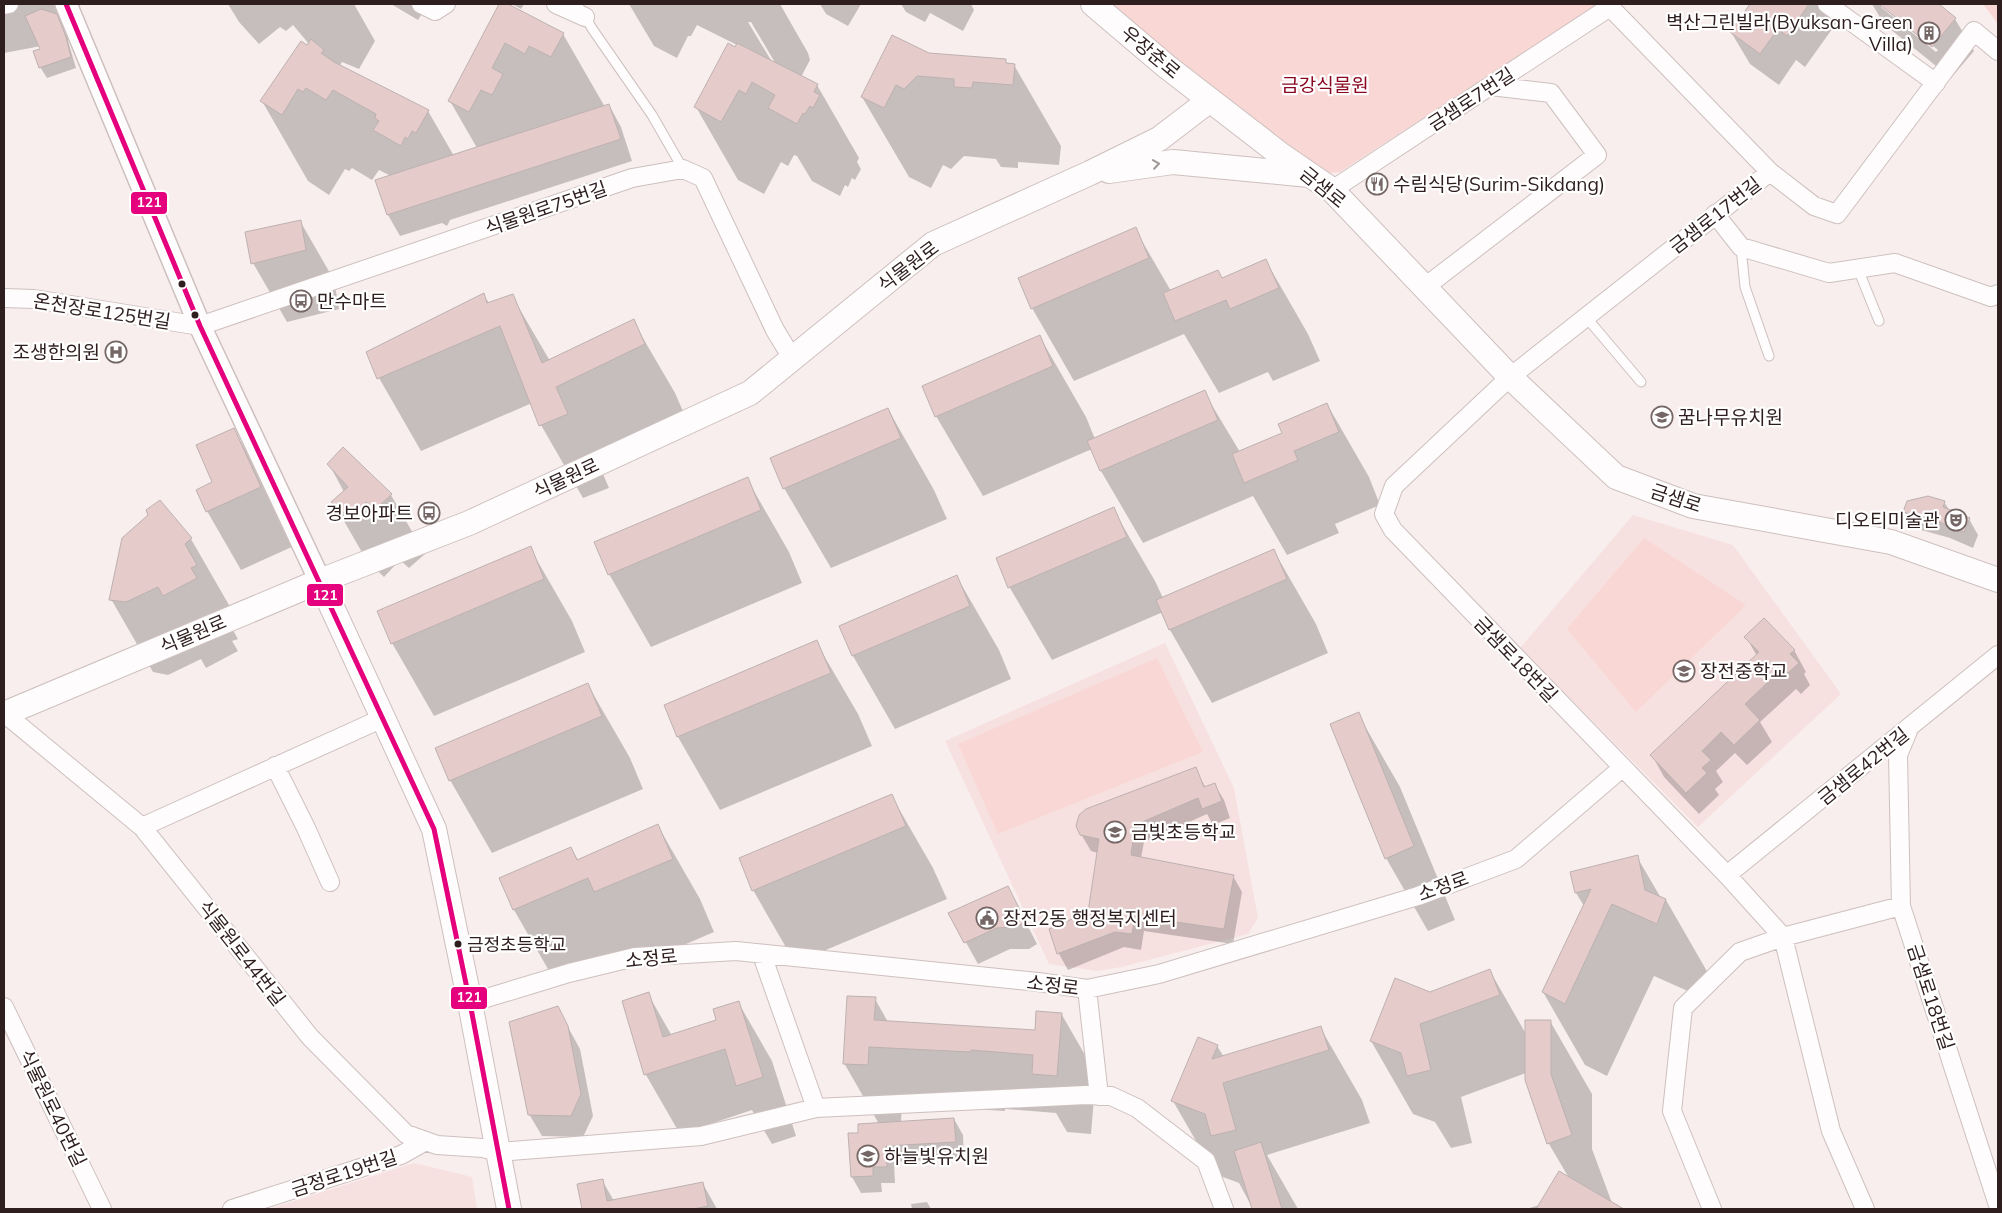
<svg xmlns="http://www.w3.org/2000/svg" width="2002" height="1213" viewBox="0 0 2002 1213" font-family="Mulish,'Noto Sans KR',sans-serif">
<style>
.built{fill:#f7e1e0}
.green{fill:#f9d7d5}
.shadow{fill:#0003;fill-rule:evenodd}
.building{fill:#e5cccb;stroke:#bdb1b0}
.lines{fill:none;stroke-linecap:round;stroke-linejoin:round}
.service-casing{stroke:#cdc0bf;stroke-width:11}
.minor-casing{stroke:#cdc0bf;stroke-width:20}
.tertiary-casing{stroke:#cdc0bf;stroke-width:24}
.secondary-casing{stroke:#cdc0bf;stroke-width:26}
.service{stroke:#fefcfc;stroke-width:9}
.minor{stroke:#fefcfc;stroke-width:18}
.tertiary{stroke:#fefcfc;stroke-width:21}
.secondary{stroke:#fefcfc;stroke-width:24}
.bus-1-casing{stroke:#fff;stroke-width:9}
.bus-1{stroke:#e5007d;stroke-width:5}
.oneway{stroke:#a09898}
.bus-dot{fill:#2e1e1e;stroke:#fff;stroke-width:2}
.labels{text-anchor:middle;stroke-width:4.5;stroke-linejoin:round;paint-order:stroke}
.bus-label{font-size:18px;fill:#2e1e1e;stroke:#fff;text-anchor:start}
.poi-label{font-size:19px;fill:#2e1e1e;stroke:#fff;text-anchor:start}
.street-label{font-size:19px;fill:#2e1e1e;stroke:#fff}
.park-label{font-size:19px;fill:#8b0721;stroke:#fff}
.line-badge{stroke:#fff;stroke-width:2}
.badge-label{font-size:14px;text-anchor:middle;font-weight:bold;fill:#fff}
</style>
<rect width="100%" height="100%" fill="#f8eeed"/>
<path class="built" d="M1633,515L1733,545L1841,694L1698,827L1520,648Z
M1165,643L1234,788L1258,918L1248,934L1122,967L1097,971L1049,964L945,741Z
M414,1163L472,1177L477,1209H269Z"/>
<path class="green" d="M1101,4H1598L1340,172L1311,175Z
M1983,4H1998V24Z
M1644,538L1746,605L1636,712L1567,629Z
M1157,658L1203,752L998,834L958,744Z"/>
<path class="shadow" d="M4,4H62L73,31L68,41L76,68L47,78L40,67L41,46L4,53Z
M228,4H354L375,41L359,69L342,62L339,67L428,111L454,156L477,148L450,101L505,4L563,34L605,107L609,105L621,127L632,161L450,220L447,226L442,223L400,236L388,215L377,181L391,176L379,170L372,180L352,168L349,171L345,169L329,195L308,181L262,101L309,44L293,25L286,31L280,27L259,44L239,22Z
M391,4H428L418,20Z
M512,4H524L521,9Z
M629,4H780L808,53L810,60L801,77L817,85L859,158L857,162L861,169L855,180L852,178L848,187L845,185L840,196L812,181L797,156L794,155L788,166L781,162L764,194L738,180L696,107L737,45L697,25L691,36H688L677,58L654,46ZM748,22H751L777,66L775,67Z
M820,4H861L848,26L826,14Z
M901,4H971L974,10L963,31L930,13L925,22L906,12Z
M1751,4H1831L1840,18L1805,67L1796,60L1779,85L1750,64L1731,32Z
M1872,4H1937L1955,19L1974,51L1951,78L1884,24ZM1881,4L1938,50L1936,52L1881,7Z
M928,54L1005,60L1008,65H1014L1061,146L1059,165L1018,162V168L1001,167L996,159L964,156L951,169L943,165L931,188L909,177L862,97Z
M300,221L334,280L339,309L287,322L253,263Z
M1135,229L1171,291L1222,280L1266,261L1308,334L1320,361L1273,381L1268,372L1219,393L1184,334L1074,381L1032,308Z
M483,294L489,303L512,296L550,361L633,321L675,393L686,418L597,460L609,488L583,498L541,425L532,403L421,451L379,378Z
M1040,337L1086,417L1095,439L1204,392L1240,452L1284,434L1327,404L1369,477L1380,505L1335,524L1339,533L1287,555L1253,496L1143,543L1101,471L1092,449L983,496L936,416Z
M888,409L934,490L947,519L831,568L784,488Z
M234,430L268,489L294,546L241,570L207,511L214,483Z
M329,464L391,495L425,554L409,568L400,560L384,577L367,561L333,502L344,492Z
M747,479L789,552L802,583L651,647L609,574Z
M1944,502L1950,511L1969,519L1978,535L1973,548L1950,538L1914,528L1905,512Z
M1113,509L1155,581L1163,598L1274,551L1316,624L1328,653L1212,703L1170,630L1163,612L1052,660L1010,588L997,559Z
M150,515L191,539L233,612L226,618L238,639L232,641L238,651L206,668L201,659L168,675L153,672L111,599Z
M530,548L572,621L585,652L434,716L392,643Z
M957,577L999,650L1011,679L895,729L853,656L841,627Z
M1746,637L1794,650L1806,672L1804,674L1810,685L1801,694L1796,689L1760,722L1772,742L1747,765L1735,753L1716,771L1723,782L1715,789L1719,795L1699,814L1664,777L1652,755L1757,656Z
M816,642L858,714L872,746L720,810L678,737L665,705Z
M588,685L630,758L643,789L492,853L450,780Z
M1358,714L1400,787L1455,920L1428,931L1386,858Z
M1195,769L1206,788L1214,784L1224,800L1230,818L1213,825L1207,814L1144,842L1141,858L1233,876L1242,892L1233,944L1144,931L1141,950L1124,947L1068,970L1059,954L1050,930L1089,912L1098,853L1091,851L1081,834Z
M891,795L933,868L947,899L795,963L753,890L740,859Z
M658,826L700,899L714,932L637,965L556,983L514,910L501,878L571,848L578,860Z
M1637,857L1661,898L1666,900L1708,973L1699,996L1654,976L1607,1076L1585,1065L1543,992L1584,906L1576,893L1572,873Z
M1008,887L1037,944L1029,949H1010L978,964L950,914Z
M1490,971L1526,1034L1550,1021L1592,1094V1149L1612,1203L1618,1209H1526L1540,1205L1569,1178L1549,1144L1526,1080V1073L1461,1097L1472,1143L1451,1148L1435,1122L1413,1114L1371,1041L1430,993Z
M648,994L672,1036L718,1021L738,1002L772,1061L796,1136L772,1144L752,1110L680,1134L646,1075L623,1002Z
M875,999L888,1022L1036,1031L1062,1015L1096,1074L1091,1134L1067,1132L1056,1113L1005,1109V1111L902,1105L901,1122L954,1119L963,1135L964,1158L894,1162L895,1183H881L882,1192L861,1193L852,1177L860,1134L879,1124L844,1063Z
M557,1007L580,1049L593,1116L583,1137L542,1136L529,1114Z
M1320,1027L1362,1100L1370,1123L1267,1155L1298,1209H1253L1239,1183L1215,1174L1173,1101L1217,1046L1224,1057Z
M602,1180L614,1201L703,1184L717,1209H583L578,1185Z
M927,1202L931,1209H912L911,1204Z"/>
<path class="building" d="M499,4H508L564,33L551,57L529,46L525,54L505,43L492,68L503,74L492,95L481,90L469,112L448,101Z
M1750,4H1809L1787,36L1778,29L1760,54L1730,32Z
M1879,4H1939L1956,18L1932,47Z
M41,9L57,14L66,37L71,57L39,68L33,51L40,49L25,16Z
M892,35L929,53L1006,59V63L1015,64L1013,85L973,82L972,88L954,87V79L917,76L904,89L896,85L884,108L861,97Z
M311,39L324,50L321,53L334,62L429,110L416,133L412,131L408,139L405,137L401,146L373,130L379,121L375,118L376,114L333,90L326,100L306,88L303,92L298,89L282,115L260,101L301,41L307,45Z
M728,43L735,47L737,43L818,84L814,92L820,95L813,108L810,106L805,114L803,113L797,124L768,108L775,95L752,82L746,94L739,90L721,122L694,107Z
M609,104L621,139L387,215L375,180Z
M301,220L306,250L251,264L245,232Z
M1136,227L1149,258L1031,309L1018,278Z
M1266,259L1279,288L1230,309L1226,300L1175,321L1163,293L1218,270L1222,278Z
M484,293L487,303L513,294L542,363L634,319L645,344L556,387L568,414L539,426L500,326L377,379L366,352Z
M1040,335L1053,366L935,417L922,386Z
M1205,390L1218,420L1100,471L1087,441Z
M1327,403L1339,432L1294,451L1298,460L1244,483L1232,454L1282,433L1278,424Z
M888,408L901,438L783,489L770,458Z
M234,428L261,487L206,512L196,490L212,482L196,445Z
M343,447L392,494L375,510L366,502L350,518L331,502L348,487L327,464Z
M748,477L761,510L608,575L594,542Z
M1928,496L1945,501L1943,507L1970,518L1964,532L1939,522L1903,512L1907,501Z
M160,500L192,538L185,544L197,565L191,568L197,578L163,596L158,587L126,602L109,600L122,538L148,515L146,510Z
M1114,507L1127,537L1008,588L996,558Z
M531,546L544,579L391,644L377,611Z
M1274,549L1287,579L1169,630L1156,600Z
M957,575L970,606L852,656L839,626Z
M1764,618L1795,650L1790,654L1799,663L1788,673L1783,668L1745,704L1760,720L1734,745L1721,732L1702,751L1711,760L1702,768L1707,773L1686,793L1650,755L1759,652L1744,637Z
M817,640L831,673L677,737L664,705Z
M588,683L602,716L449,781L435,748Z
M1359,712L1414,846L1385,859L1330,724Z
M1196,767L1204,787L1215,783L1222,801L1202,809L1198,798L1135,825L1131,855L1234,875L1224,929L1135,916L1132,934L1115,932L1057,954L1049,929L1088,912L1099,839L1080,835L1076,826L1079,815L1086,809Z
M892,794L906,826L752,891L739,858Z
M658,824L673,859L594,892L588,878L513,910L499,878L571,847L577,860Z
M1638,855L1645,890L1666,899L1657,924L1612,904L1565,1004L1542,992L1591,889L1575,893L1570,872Z
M1008,886L1026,922L1016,927L997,928L964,943L948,913Z
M1490,969L1500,995L1420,1024L1431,1070L1407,1076L1401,1053L1370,1041L1395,978L1430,992Z
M649,992L663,1037L716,1020L713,1009L739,1001L763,1077L736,1086L725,1049L644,1075L622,1001Z
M847,996L876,997L874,1020L1035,1030L1036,1011L1062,1013L1057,1076L1032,1074L1033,1055L971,1050V1052L869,1047L868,1065L843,1064Z
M558,1006L568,1026L581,1094L571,1116L528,1115L509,1022Z
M1525,1020H1551V1074L1572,1135L1547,1144L1525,1080Z
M1321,1026L1329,1050L1223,1083L1236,1130L1211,1136L1205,1114L1171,1101L1198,1037L1218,1045L1212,1059Z
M954,1118L956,1142L886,1146L887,1167H873V1176L851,1177L848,1133H858V1124Z
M1261,1142L1282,1209H1252L1234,1151Z
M1559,1171L1624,1209H1536Z
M603,1179L607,1201L703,1182L708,1206L693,1209H582L577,1184Z"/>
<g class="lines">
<g class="service-casing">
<path id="service" d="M577,4L593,30L652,115L683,169
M1741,247L1745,287L1769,356
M1858,269L1879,321
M1586,317L1641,382"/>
</g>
<g class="minor-casing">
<path id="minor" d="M421,4L435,11L446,4
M556,4L585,17
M1827,4L1936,83
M4,5L9,4
M1610,7L1770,172L1814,206L1837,214L1974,31L1998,51
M1770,172L1510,377L1394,486L1384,514L1393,530L1727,875L1783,937L1831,1131L1865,1209
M1332,190L1610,7L1611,4
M1715,214L1741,247L1829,273L1895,263L1991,297L1998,294
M1425,287L1597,155L1551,93L1491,86
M4,298L34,299L200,326L632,178L683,169L703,178L775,330L792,358
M4,713L142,827L310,1037L406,1134L437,1145L483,1148L498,1152L701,1136L816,1108L1086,1095L1111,1096L1137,1108L1206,1161L1224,1209
M275,766L306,828L330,882
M142,827L383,718
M1727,875L1998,655
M1901,906L1898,755L1908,731
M762,955L816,1108
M1087,989L1099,1096
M470,1003L569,973L635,957L736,951L1038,982L1087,989L1159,974L1418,896L1516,859L1622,768
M4,1007L102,1209
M232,1209L401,1155L426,1141
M1712,1209L1672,1111L1683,1008L1740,952L1783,937L1901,906L1998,1205"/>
</g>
<g class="tertiary-casing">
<path id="tertiary" d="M66,4L200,326L320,581"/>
</g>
<g class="secondary-casing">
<path id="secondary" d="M1093,4L1166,66L1281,155L1332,190L1510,377L1616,477L1693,506L1891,542L1998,580
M1109,171L1173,162L1309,175
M320,581L434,829L470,1003L509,1209
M4,714L320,581L469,523L750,393L933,244L1090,173L1159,139L1210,100"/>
</g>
<use href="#service" class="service"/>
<use href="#minor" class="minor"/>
<use href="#tertiary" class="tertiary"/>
<use href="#secondary" class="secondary"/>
<g class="bus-1-casing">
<path id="bus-1" d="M66,4L200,326L434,829L470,1003L509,1209"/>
</g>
<use href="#bus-1" class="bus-1"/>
</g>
<defs><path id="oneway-chevron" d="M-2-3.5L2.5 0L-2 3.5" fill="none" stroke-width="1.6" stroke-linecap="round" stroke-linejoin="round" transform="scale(1.25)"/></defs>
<use class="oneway" href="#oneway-chevron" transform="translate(1156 164) rotate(-8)"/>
<defs>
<g id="building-ring" transform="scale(1.125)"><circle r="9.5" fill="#fff" stroke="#756766" stroke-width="1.5"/><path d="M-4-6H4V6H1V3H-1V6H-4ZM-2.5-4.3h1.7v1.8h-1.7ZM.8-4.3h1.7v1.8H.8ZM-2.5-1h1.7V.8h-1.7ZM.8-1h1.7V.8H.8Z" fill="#756766"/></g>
<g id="restaurant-ring" transform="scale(1.125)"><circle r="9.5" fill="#fff" stroke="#756766" stroke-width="1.5"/><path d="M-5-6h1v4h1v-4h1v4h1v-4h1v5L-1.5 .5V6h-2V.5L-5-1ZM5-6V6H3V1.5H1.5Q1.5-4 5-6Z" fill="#756766"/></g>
<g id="bus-ring" transform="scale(1.125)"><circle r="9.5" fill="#fff" stroke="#756766" stroke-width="1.5"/><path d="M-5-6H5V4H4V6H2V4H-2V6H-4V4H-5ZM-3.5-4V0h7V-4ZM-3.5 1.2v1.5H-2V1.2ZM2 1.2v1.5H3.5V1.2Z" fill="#756766"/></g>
<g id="hospital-ring" transform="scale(1.125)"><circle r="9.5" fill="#fff" stroke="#756766" stroke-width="1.5"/><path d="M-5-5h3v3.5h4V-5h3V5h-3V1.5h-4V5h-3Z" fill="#756766"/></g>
<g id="school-ring" transform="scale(1.125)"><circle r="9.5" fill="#fff" stroke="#756766" stroke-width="1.5"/><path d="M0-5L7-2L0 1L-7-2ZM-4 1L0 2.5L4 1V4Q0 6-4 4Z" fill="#756766"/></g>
<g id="theatre-ring" transform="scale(1.125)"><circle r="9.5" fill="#fff" stroke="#756766" stroke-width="1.5"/><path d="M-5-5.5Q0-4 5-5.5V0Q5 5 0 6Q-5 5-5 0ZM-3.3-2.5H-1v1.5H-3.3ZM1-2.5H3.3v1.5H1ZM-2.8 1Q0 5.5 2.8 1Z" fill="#756766"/></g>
<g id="civic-ring" transform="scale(1.125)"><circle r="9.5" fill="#fff" stroke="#756766" stroke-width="1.5"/><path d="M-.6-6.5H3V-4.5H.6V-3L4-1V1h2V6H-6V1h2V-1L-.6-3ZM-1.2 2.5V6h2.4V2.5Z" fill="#756766"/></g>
</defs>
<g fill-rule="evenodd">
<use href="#building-ring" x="1929" y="33"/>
<use href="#restaurant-ring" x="1377" y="184"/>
<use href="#bus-ring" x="301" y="301"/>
<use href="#hospital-ring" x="116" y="352"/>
<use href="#school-ring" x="1662" y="417"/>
<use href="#bus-ring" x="429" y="513"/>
<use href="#theatre-ring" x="1956" y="520"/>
<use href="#school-ring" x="1684" y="671"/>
<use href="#school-ring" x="1115" y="832"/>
<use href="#civic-ring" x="987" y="918"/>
<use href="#school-ring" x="868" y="1156"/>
</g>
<g class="bus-dot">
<circle cx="182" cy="284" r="4.5"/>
<circle cx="195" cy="315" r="4.5"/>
<circle cx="458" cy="944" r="4.5"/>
</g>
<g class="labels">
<g class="bus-label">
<text x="467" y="951">금정초등학교</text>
</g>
<g class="poi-label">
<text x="1913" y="29" text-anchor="end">벽산그린빌라(Byuksan-Green<tspan x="1913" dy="22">Villa)</tspan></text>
<text x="1393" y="191">수림식당(Surim-Sikdang)</text>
<text x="317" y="308">만수마트</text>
<text x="100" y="359" text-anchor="end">조생한의원</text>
<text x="1678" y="424">꿈나무유치원</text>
<text x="413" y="520" text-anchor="end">경보아파트</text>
<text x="1940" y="527" text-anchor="end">디오티미술관</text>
<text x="1700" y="678">장전중학교</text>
<text x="1131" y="839">금빛초등학교</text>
<text x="1003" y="925">장전2동 행정복지센터</text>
<text x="884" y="1163">하늘빛유치원</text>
</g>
<g class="street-label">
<text transform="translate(1151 52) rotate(40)" y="7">우장춘로</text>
<text transform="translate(1471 99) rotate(-33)" y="7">금샘로7번길</text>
<text transform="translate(1323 187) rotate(39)" y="7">금샘로</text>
<text transform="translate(546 208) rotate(-19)" y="7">식물원로75번길</text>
<text transform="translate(1715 215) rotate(-38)" y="7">금샘로17번길</text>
<text transform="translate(908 266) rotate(-37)" y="7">식물원로</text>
<text transform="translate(102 311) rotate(9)" y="7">온천장로125번길</text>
<text transform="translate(566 478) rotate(-25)" y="7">식물원로</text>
<text transform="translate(1676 498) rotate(18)" y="7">금샘로</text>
<text transform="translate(193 634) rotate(-23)" y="7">식물원로</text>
<text transform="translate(1516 659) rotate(46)" y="7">금샘로18번길</text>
<text transform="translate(1863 766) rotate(-39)" y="7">금샘로42번길</text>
<text transform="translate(1443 886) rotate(-20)" y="7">소정로</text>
<text transform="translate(242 953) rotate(52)" y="7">식물원로44번길</text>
<text transform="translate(651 958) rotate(-6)" y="7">소정로</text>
<text transform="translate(1053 985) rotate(7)" y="7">소정로</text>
<text transform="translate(1931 997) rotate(72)" y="7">금샘로18번길</text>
<text transform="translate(53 1108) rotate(64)" y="7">식물원로40번길</text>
<text transform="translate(344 1173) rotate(-18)" y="7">금정로19번길</text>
</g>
<g class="park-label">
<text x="1325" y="92">금강식물원</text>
</g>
</g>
<g class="line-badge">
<rect x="130" y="191" width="38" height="24" rx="5" fill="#e5007d"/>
<rect x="306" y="583" width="38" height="24" rx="5" fill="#e5007d"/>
<rect x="450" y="986" width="38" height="24" rx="5" fill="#e5007d"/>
</g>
<g class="badge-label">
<text x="149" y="207">121</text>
<text x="325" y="600">121</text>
<text x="469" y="1002">121</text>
</g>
<rect width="2002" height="1213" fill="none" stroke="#2e1e1e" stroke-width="10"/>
</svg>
